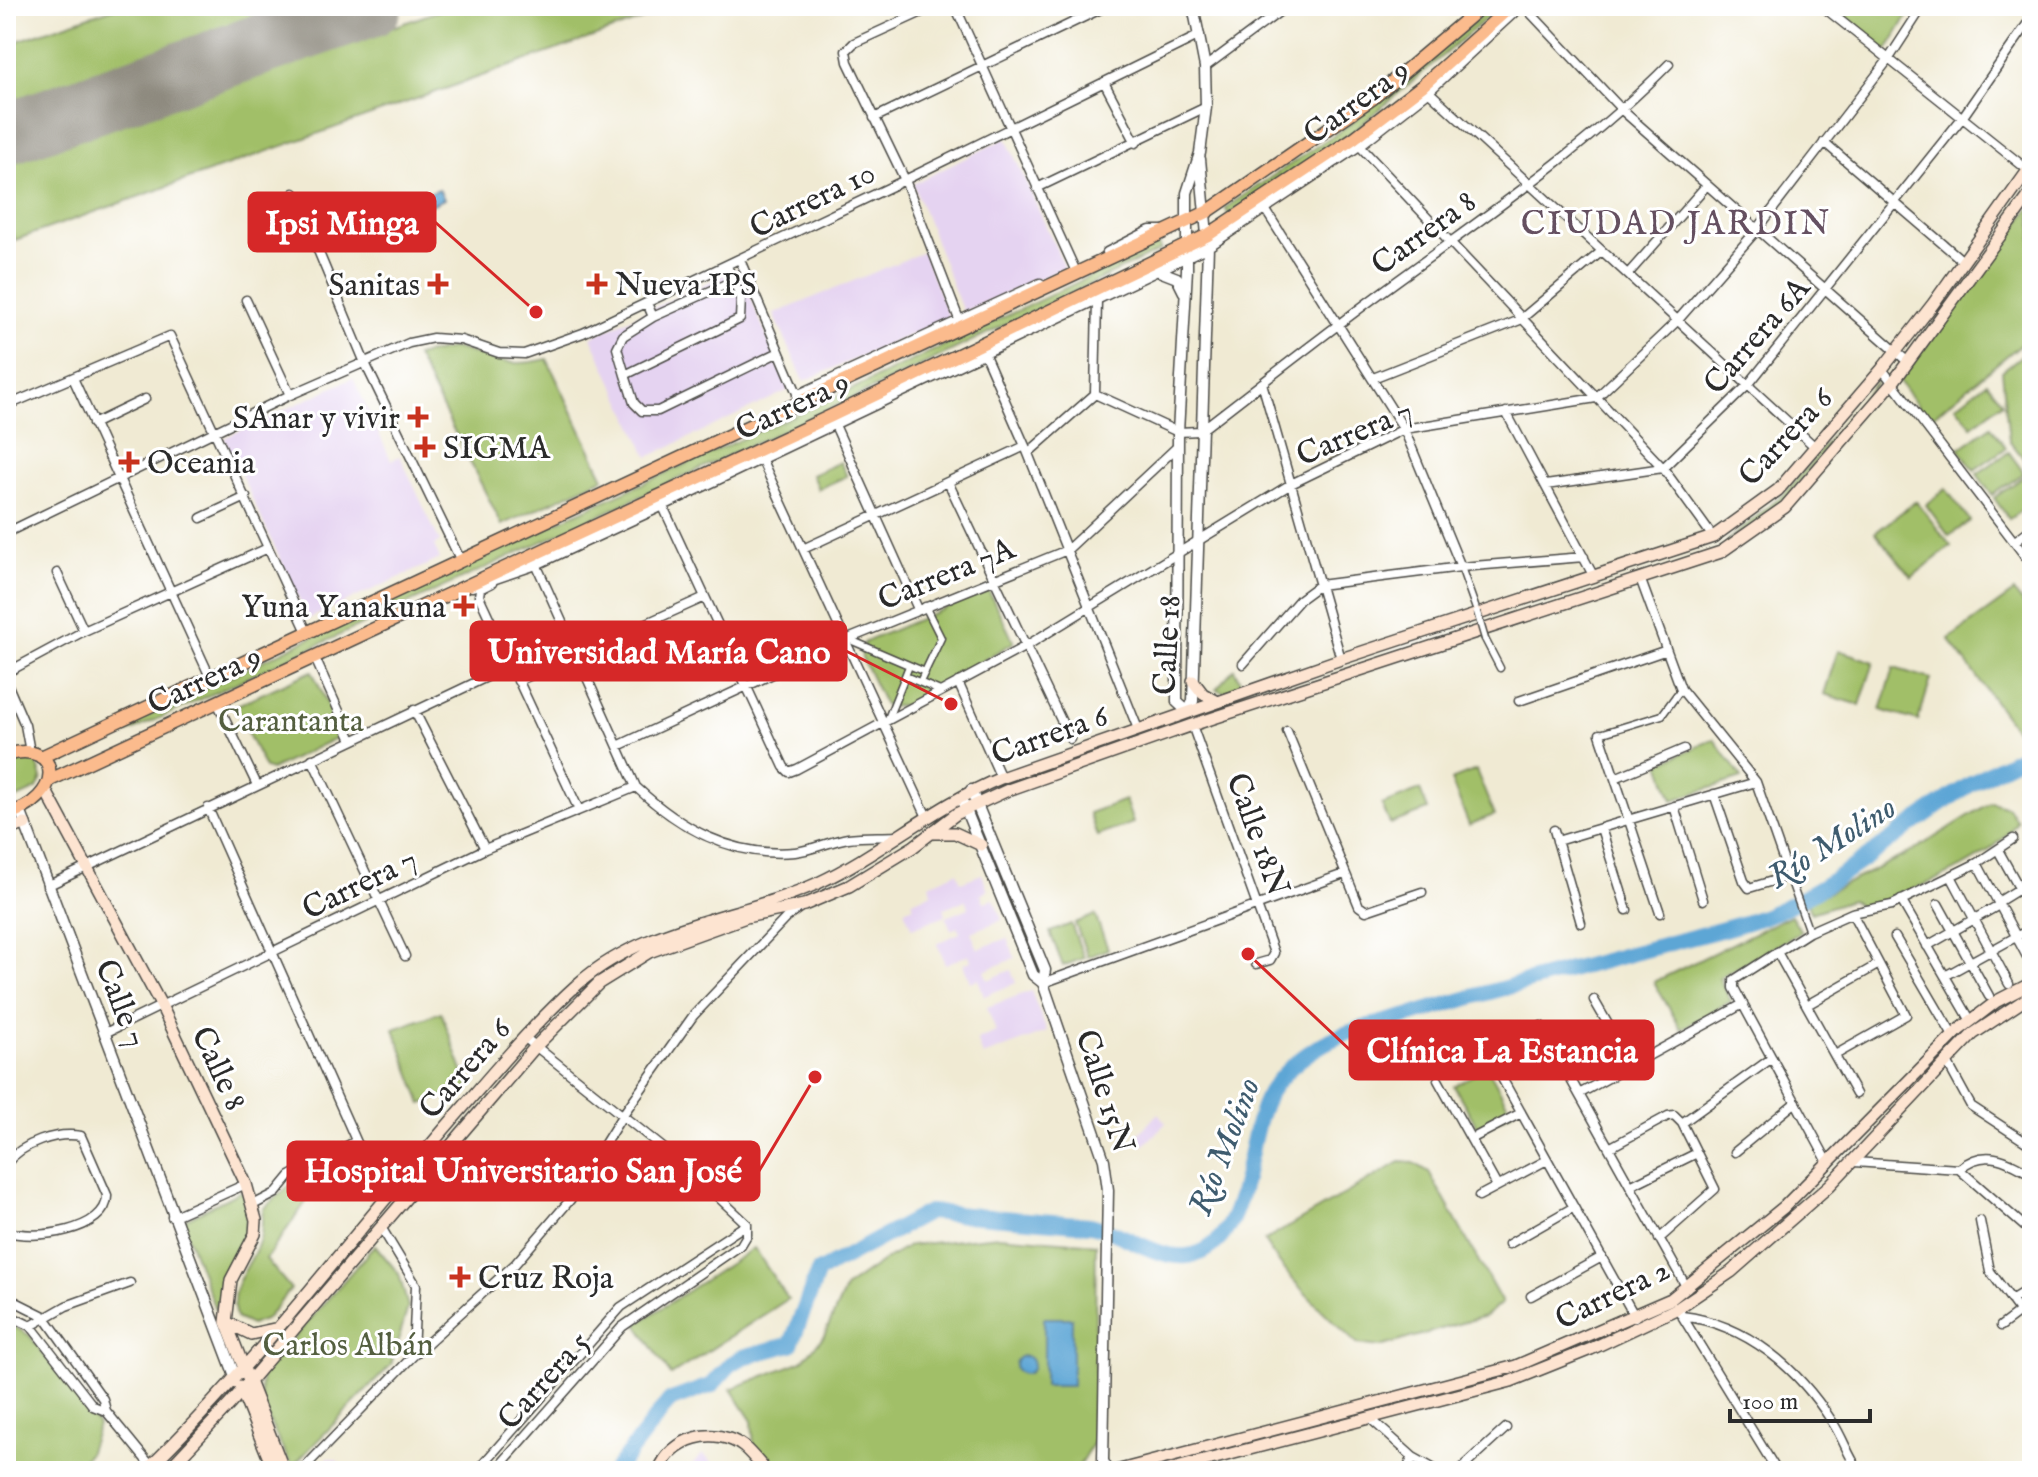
<svg xmlns="http://www.w3.org/2000/svg" width="2038" height="1477" viewBox="0 0 2038 1477" font-family="'IM FELL English',serif">
<style>
.built{fill:#e5d3f1}
.green{fill:#a1bf67;stroke:#667549;stroke-width:2}
.water{fill:#5da6d5;stroke:#446880;stroke-width:2}
.lines{fill:none;stroke-linecap:round;stroke-linejoin:round}
.river{stroke:#5da6d5;stroke-width:16}
.runway{stroke:#8e8a7f;stroke-width:62}
.pedestrian-casing{stroke:#494844;stroke-width:9}
.minor-casing{stroke:#494844;stroke-width:11}
.tertiary-casing{stroke:#494844;stroke-width:13}
.secondary-casing{stroke:#494844;stroke-width:14}
.primary-casing{stroke:#494844;stroke-width:15}
.pedestrian{stroke:#fff;stroke-width:6}
.minor{stroke:#fff;stroke-width:8}
.tertiary{stroke:#fff;stroke-width:10}
.secondary{stroke:#fde4d1;stroke-width:11}
.primary{stroke:#fbbb8d;stroke-width:12}
.pedestrian-bridge-casing{stroke:#494844;stroke-width:9;stroke-linecap:butt}
.pedestrian-bridge{stroke:#fff;stroke-width:6}
.poi-dot{fill:#c8321e;stroke:#fff;stroke-width:3}
.labels{text-anchor:middle;stroke-width:6;stroke-linejoin:round;paint-order:stroke}
.street-label{font-size:32px;fill:#2b2b2b;stroke:#fff}
.poi-label{font-size:32px;fill:#2b2b2b;stroke:#fff;text-anchor:start}
.park-label{font-size:32px;fill:#545f40;stroke:#fff}
.neighbourhood-label{font-size:34px;letter-spacing:2px;fill:#655061;stroke:#fff}
.water-label{font-size:34px;font-style:italic;fill:#3f5c6f;stroke:#fff}
.leader{fill:none;stroke:#d62828;stroke-width:3}
.callout-dot{fill:#d62828;stroke:#fff;stroke-width:3}
.callout{fill:#d62828;stroke:#d62828;stroke-width:3}
.callout-label{font-size:34px;text-anchor:middle;font-weight:bold;fill:#fff}
</style>
<rect width="100%" height="100%" fill="#fff"/>
<filter id="ink" filterUnits="userSpaceOnUse"><feTurbulence type="fractalNoise" baseFrequency=".0125" numOctaves="2"/><feDisplacementMap in="SourceGraphic" scale="16" xChannelSelector="R" yChannelSelector="G"/><feConvolveMatrix kernelMatrix="1 2 1 2 8 2 1 2 1" color-interpolation-filters="sRGB"/></filter>
<filter id="wash" filterUnits="userSpaceOnUse"><feTurbulence type="fractalNoise" baseFrequency=".006" numOctaves="4" result="noise"/><feDisplacementMap in="SourceGraphic" scale="32" xChannelSelector="R" yChannelSelector="G"/><feGaussianBlur stdDeviation="1.8" result="paint"/><feColorMatrix in="noise" values="0 0 0 0 0 0 0 0 0 0 0 0 0 0 0 0 0 1.4 0 .05"/><feComposite in="paint" operator="in"/></filter>
<g filter="url(#wash)">
<rect width="100%" height="100%" fill="#f0ead3"/>
<path class="built" d="M1006,138L1065,268L963,312L913,184Z
M923,252L949,318L804,381L774,314Z
M738,268L789,390L648,457L591,337Z
M353,378L391,460L400,456L440,542L434,545L440,559L308,619L224,438Z
M957,872L961,882L982,874L988,890L981,894L984,902L994,899L1002,920L971,932L978,949L1007,938L1015,958L984,971L988,980L1011,970L1016,983L984,996L978,979L970,982L963,964L971,961L969,955L945,964L937,943L960,933L958,927L951,930L946,917L969,908L966,900L944,908L946,915L912,928L904,910L914,906L912,901L932,893L929,884Z
M1031,991L1047,1032L983,1056L977,1040L996,1032L987,1007Z
M1158,1113L1166,1123L1143,1146L1136,1137Z
M703,1454L721,1471H686Z
M328,1458L336,1460L349,1471H317Z"/>
<path class="green" d="M119,6H302L6,110V45Z
M452,6H681L15,240L6,222V164Z
M1493,6H1501L1355,130L1229,215L1225,208L1350,124Z
M1833,6H1913V7L1886,52Z
M2032,206V335L1928,420L1899,381Z
M1158,244L1161,250L851,399L56,766L54,761L477,558L846,392Z
M2032,347V469L2009,440L2002,371Z
M454,348C494,358 504,369 547,359L604,478L502,525L416,356Z
M1883,374L1786,500L1750,529L1726,541L1783,495Z
M1987,382L2003,402L1972,426L1956,406Z
M1991,426L2006,448L1974,470L1959,449Z
M2009,452L2024,473L1992,495L1977,474Z
M840,462L847,476L818,489L812,475Z
M2026,475L2032,484V503L2009,519L1994,498Z
M1946,489L1970,521L1949,536L1926,505Z
M1916,501L1951,546L1912,577L1875,533Z
M988,590L1014,642L906,705L890,707L884,704L862,658L861,650L865,642Z
M2014,592L2032,616V727L2020,736L1949,639Z
M1838,650L1874,662L1860,705L1824,694Z
M1894,668L1931,679L1918,721L1881,710Z
M1234,669L1243,687L1223,692L1216,689Z
M312,671L342,735L271,770L265,768L241,720L237,705Z
M1714,739L1742,778L1673,800L1660,763Z
M19,758L37,763L42,778L37,789L6,803V764Z
M1476,770L1494,815L1469,825L1451,780Z
M1420,790L1428,810L1390,824L1382,805Z
M1125,800L1133,823L1097,836L1089,813Z
M1991,802L2008,807L2017,821C1993,864 1906,892 1861,908L1851,900L1811,913L1808,902L1911,852Z
M1095,915L1108,949L1088,957L1075,923Z
M1791,915L1801,932L1719,978L1731,1001L1681,1029L1654,982Z
M1071,924L1084,958L1063,966L1050,932Z
M441,1012L469,1087L422,1104L394,1029Z
M1487,1067L1512,1112L1479,1130L1454,1086Z
M1400,1162L1414,1163L1429,1172L1502,1303L1485,1316L1380,1347L1357,1344C1324,1312 1289,1281 1264,1241Z
M296,1180L306,1202L266,1259L291,1289L265,1320L251,1325L236,1318C226,1280 253,1269 261,1235C262,1227 262,1218 263,1209Z
M243,1190C256,1239 231,1265 215,1309L182,1221Z
M999,1236L1096,1244L1094,1441L1076,1470L778,1471L754,1447L752,1421L731,1389L802,1361L824,1336L846,1287L883,1261L911,1245Z
M375,1245L399,1274L408,1307L391,1365L292,1467C280,1440 252,1402 263,1373Z
M754,1248L788,1299L671,1375L637,1324Z
M6,1322L29,1335L98,1425L88,1454L72,1471H6Z"/>
<path class="water" d="M439,189L444,199L419,211L413,199Z
M1044,1318H1072V1386H1044Z
M1015 1365a9 9 0 1 1 18 0a9 9 0 1 1-18 0Z"/>
<g class="lines">
<path class="river" d="M615,1471L669,1401L712,1385L731,1364L743,1357L791,1344L818,1272L929,1212L1090,1225C1122,1231 1155,1259 1187,1256C1252,1250 1243,1134 1270,1092C1283,1072 1302,1056 1323,1044C1349,1029 1386,1023 1415,1014C1496,989 1578,968 1660,946C1694,936 1731,929 1765,916C1862,877 1935,792 2032,752"/>
<path class="runway" d="M6,134L371,6"/>
</g>
</g>
<g filter="url(#ink)">
<g class="lines">
<g class="pedestrian-casing">
<path id="pedestrian" d="M1461,567L1477,612
M848,639L925,672
M1485,639L1500,668
M905,676L940,691
M920,682L941,638L925,606
M887,721L909,666
M1600,734L1662,715L1681,689
M1789,876L1809,932"/>
</g>
<g class="minor-casing">
<path id="minor" d="M935,6L854,43L846,51L848,62L905,180L960,322
M955,6L1077,274
M1524,6L1623,111L1908,362
M1822,6L2028,170
M1205,67L1287,6
M1104,82L1136,143
M1425,88L1813,445
M874,118L1107,6
M1356,142L1663,468L1713,537
M1824,142L1964,262
M1037,188L1206,107
M294,193L365,363L460,559
M1265,209L1404,429L1461,567
M1107,252L1150,230H1164
M740,260L799,398
M727,266L741,298L740,319L625,375L634,403L642,411H658L777,353
M1628,274L1706,186
M246,300L290,395
M647,303L653,317L735,280
M985,355L1025,446L1138,729
M1882,369L2032,565
M625,375L617,348L623,336L653,317
M73,378L211,679
M1373,378L1520,320L1602,251
M1262,383L1341,659
M1095,394L1178,432L1200,431C1269,378 1337,324 1408,273C1498,207 1590,144 1669,64
M1095,394L1097,300
M797,395L1040,283
M6,406L170,336L308,634
M1506,412L1594,577
M93,424L145,399
M835,425L918,609
M1028,453L1095,394
M759,454L927,817
M948,482L1070,739
M1546,485L1663,468L1748,385L1962,118L2032,17
M660,500L784,767L789,772L797,769L1026,646L1291,484L1404,429L1596,398L1678,320L1756,231L1888,60L1923,6
M201,518L246,497
M6,533L290,395L409,343L433,338L461,340L499,353L524,354L583,333L905,180L1200,35
M2015,541L2032,528
M803,549L1025,446
M536,564L636,787C680,828 732,858 795,852C813,850 830,841 848,838C864,836 881,837 897,836
M57,573L84,631
M1640,578L1681,689L1756,782L1789,876L1749,888L1744,881L1714,794
M492,583L480,589L479,596L578,808
M314,656L352,740
M1243,664L1300,599L1319,585L1461,567L1584,557
M6,673L84,631L268,548
M6,681L25,725L30,752
M518,681L705,597
M958,682L1001,778
M1519,701L1664,651
M217,702L257,785
M414,710L485,849
M1192,725L1274,953L1270,960L1256,964
M1287,731L1359,906L1366,911L1422,892
M1600,734L1660,913
M618,746L848,639L1067,550L1178,446
M312,759L405,956
M1615,778L1684,749
M1674,806L1703,900
M208,808L383,1201
M1601,828L1627,910
M1554,830L1581,923
M1557,841L1756,782
M1998,850L2032,911
M1977,863L2032,966
M1951,876L2009,984
M47,886L510,666
M1901,900L1971,1021
M1998,902L2032,881
M1938,904L1989,996
M1895,937L1953,1036
M1927,946L1999,905
M1777,952L1856,1094
M1945,976L2032,928
M1043,983L1344,874
M1594,1000L1632,1066
M1807,1005L1879,964
M1541,1026L1687,1288
M107,1032L485,849L636,787
M524,1037L682,1163L747,1224
M1489,1055L1635,1317
M1835,1055L1906,1015L1852,913
M1947,1062L1971,1106L2032,1146
M1438,1080L1497,1186
M1579,1094L1743,1004
M1682,1123L1772,1058
M1471,1139L1521,1113
M1609,1148L1668,1116L1674,1115L1682,1123L1715,1189L1659,1239
M1735,1152L1796,1102
M1854,1162L1959,1169L2032,1233
M6,1164C22,1143 56,1132 81,1136L107,1195C109,1231 32,1241 6,1231
M1829,1164L1734,988V980L1809,932L1852,913L1892,905L1977,863L2013,839
M1959,1169C1985,1147 2007,1160 2032,1175
M1630,1186L1697,1153
M1479,1196L1547,1160
M253,1205L276,1193L290,1176L356,1141
M172,1217L246,1184
M1980,1221L1990,1271L2032,1328
M381,1227L416,1285L413,1355
M1509,1244L1574,1207
M1531,1296L1602,1257
M6,1297L44,1316L103,1399L106,1411
M2011,1300L2032,1287
M1678,1308L1682,1316C1747,1324 1798,1368 1833,1423C1843,1438 1848,1456 1859,1471
M6,1314L31,1326L93,1406L106,1411L151,1466
M1682,1316L1777,1471
M31,1326L66,1306L130,1283
M2001,1326L2021,1311
M1371,1419L1413,1457L1438,1471
M301,1471L413,1356L515,1264L570,1200L622,1116L693,1016L786,918L802,906
M477,1471L621,1307L747,1224
M495,1471L622,1327L741,1245L747,1235V1224
M1406,1471L1413,1457
M1459,1471L1506,1428"/>
</g>
<g class="tertiary-casing">
<path id="tertiary" d="M1159,271L1177,278L1184,292
M472,586L536,564L663,505L1208,246L1359,145L1428,91L1520,6
M1188,712L1177,702L1178,432L1187,269V193L1200,153L1206,107L1205,67L1193,6
M1188,712L1193,701L1208,246L1200,159
M971,790L1045,970L1043,983L1104,1160L1108,1190L1103,1461L1108,1471
M963,803L1033,975L1043,983
M20,810L235,1376"/>
</g>
<g class="secondary-casing">
<path id="secondary" d="M1193,681L1203,694L1218,702
M46,791L161,1005L246,1184L256,1220L255,1234L231,1280L226,1322L284,1471
M6,830L25,824
M932,833H955L981,845
M226,1322L251,1334L274,1329
M240,1387L274,1471
M146,1471C257,1363 351,1237 452,1120C493,1073 532,1025 579,983C645,925 741,918 818,883C882,853 935,805 1001,778L1341,659L1713,537L1778,490L1882,369L1933,304L2032,165
M167,1471L230,1404L536,1046L599,983L649,952L746,917L804,905L849,886L913,847L956,814L1008,790L1192,725L1721,552L1785,507L1894,381L2032,192
M659,1471C671,1437 715,1425 744,1447C752,1454 759,1463 766,1471
M1116,1471L1516,1366L1671,1299L1784,1207L1959,1030L1997,1001L2032,983
M1165,1471L1511,1381L1591,1349L1678,1308L1731,1272L1829,1186L1973,1034L2032,995"/>
</g>
<g class="primary-casing">
<path id="primary" d="M6,755C64,738 64,801 6,814
M41,757L1207,212L1373,98L1482,6
M50,780L831,416L1208,235L1354,138L1422,86L1511,6"/>
</g>
<use href="#pedestrian" class="pedestrian"/>
<use href="#minor" class="minor"/>
<use href="#tertiary" class="tertiary"/>
<use href="#secondary" class="secondary"/>
<use href="#primary" class="primary"/>
<g class="pedestrian-bridge-casing">
<path id="pedestrian-bridge" d="M1477,612L1485,639"/>
</g>
<use href="#pedestrian-bridge" class="pedestrian-bridge"/>
</g>
</g>
<g class="poi-dot">
<path d="M434 272h8v8h8v8h-8v8h-8v-8h-8v-8h8z"/>
<path d="M593 272h8v8h8v8h-8v8h-8v-8h-8v-8h8z"/>
<path d="M414 405h8v8h8v8h-8v8h-8v-8h-8v-8h8z"/>
<path d="M421 435h8v8h8v8h-8v8h-8v-8h-8v-8h8z"/>
<path d="M125 450h8v8h8v8h-8v8h-8v-8h-8v-8h8z"/>
<path d="M460 594h8v8h8v8h-8v8h-8v-8h-8v-8h8z"/>
<path d="M456 1265h8v8h8v8h-8v8h-8v-8h-8v-8h8z"/>
</g>
<g class="labels">
<g class="street-label">
<text transform="translate(1356 101) rotate(-36)" y="11">Carrera 9</text>
<text transform="translate(812 199) rotate(-26)" y="11">Carrera 10</text>
<text transform="translate(1423 232) rotate(-36)" y="11">Carrera 8</text>
<text transform="translate(1756 335) rotate(-49)" y="11">Carrera 6A</text>
<text transform="translate(792 405) rotate(-25)" y="11">Carrera 9</text>
<text transform="translate(1354 432) rotate(-23)" y="11">Carrera 7</text>
<text transform="translate(1785 436) rotate(-47)" y="11">Carrera 6</text>
<text transform="translate(946 573) rotate(-22)" y="11">Carrera 7A</text>
<text transform="translate(1166 645) rotate(-87)" y="11">Calle 18</text>
<text transform="translate(204 679) rotate(-25)" y="11">Carrera 9</text>
<text transform="translate(1049 734) rotate(-20)" y="11">Carrera 6</text>
<text transform="translate(1259 834) rotate(70)" y="11">Calle 18N</text>
<text transform="translate(359 883) rotate(-26)" y="11">Carrera 7</text>
<text transform="translate(122 1003) rotate(69)" y="11">Calle 7</text>
<text transform="translate(220 1068) rotate(65)" y="11">Calle 8</text>
<text transform="translate(464 1068) rotate(-49)" y="11">Carrera 6</text>
<text transform="translate(1106 1091) rotate(72)" y="11">Calle 15N</text>
<text transform="translate(1612 1293) rotate(-26)" y="11">Carrera 2</text>
<text transform="translate(543 1380) rotate(-48)" y="11">Carrera 5</text>
</g>
<g class="poi-label">
<text x="420" y="295" text-anchor="end">Sanitas</text>
<text x="615" y="295">Nueva IPS</text>
<text x="400" y="428" text-anchor="end">SAnar y vivir</text>
<text x="443" y="458">SIGMA</text>
<text x="147" y="473">Oceania</text>
<text x="446" y="617" text-anchor="end">Yuna Yanakuna</text>
<text x="478" y="1288">Cruz Roja</text>
</g>
<g class="park-label">
<text x="291" y="731">Carantanta</text>
<text x="348" y="1355">Carlos Albán</text>
</g>
<g class="neighbourhood-label">
<text x="1676" y="234">CIUDAD JARDIN</text>
</g>
<g class="water-label">
<text transform="translate(1831 841) rotate(-32)" y="12">Río Molino</text>
<text transform="translate(1223 1146) rotate(-69)" y="12">Río Molino</text>
</g>
</g>
<path class="leader" d="M536 312L435 222M951 704L846 651M1248 954L1350 1050M815 1077L759 1171"/>
<g class="callout-dot">
<circle cx="536" cy="312" r="8"/>
<circle cx="951" cy="704" r="8"/>
<circle cx="1248" cy="954" r="8"/>
<circle cx="815" cy="1077" r="8"/>
</g>
<g class="callout">
<rect x="249" y="193" width="186" height="58" rx="8"/>
<rect x="471" y="622" width="375" height="58" rx="8"/>
<rect x="1350" y="1021" width="303" height="58" rx="8"/>
<rect x="288" y="1142" width="471" height="58" rx="8"/>
</g>
<g class="callout-label">
<text x="342" y="234">Ipsi Minga</text>
<text x="659" y="663">Universidad María Cano</text>
<text x="1502" y="1062">Clínica La Estancia</text>
<text x="523" y="1182">Hospital Universitario San José</text>
</g>
<rect width="2038" height="1477" fill="none" stroke="#fff" stroke-width="32"/>
<path d="M1730 1409v12h140v-12" fill="none" stroke="#2b2b2b" stroke-width="4"/>
<text x="1742" y="1409" font-size="24" fill="#2b2b2b" stroke="#ffffff" stroke-width="6" paint-order="stroke">100 m</text>
</svg>
